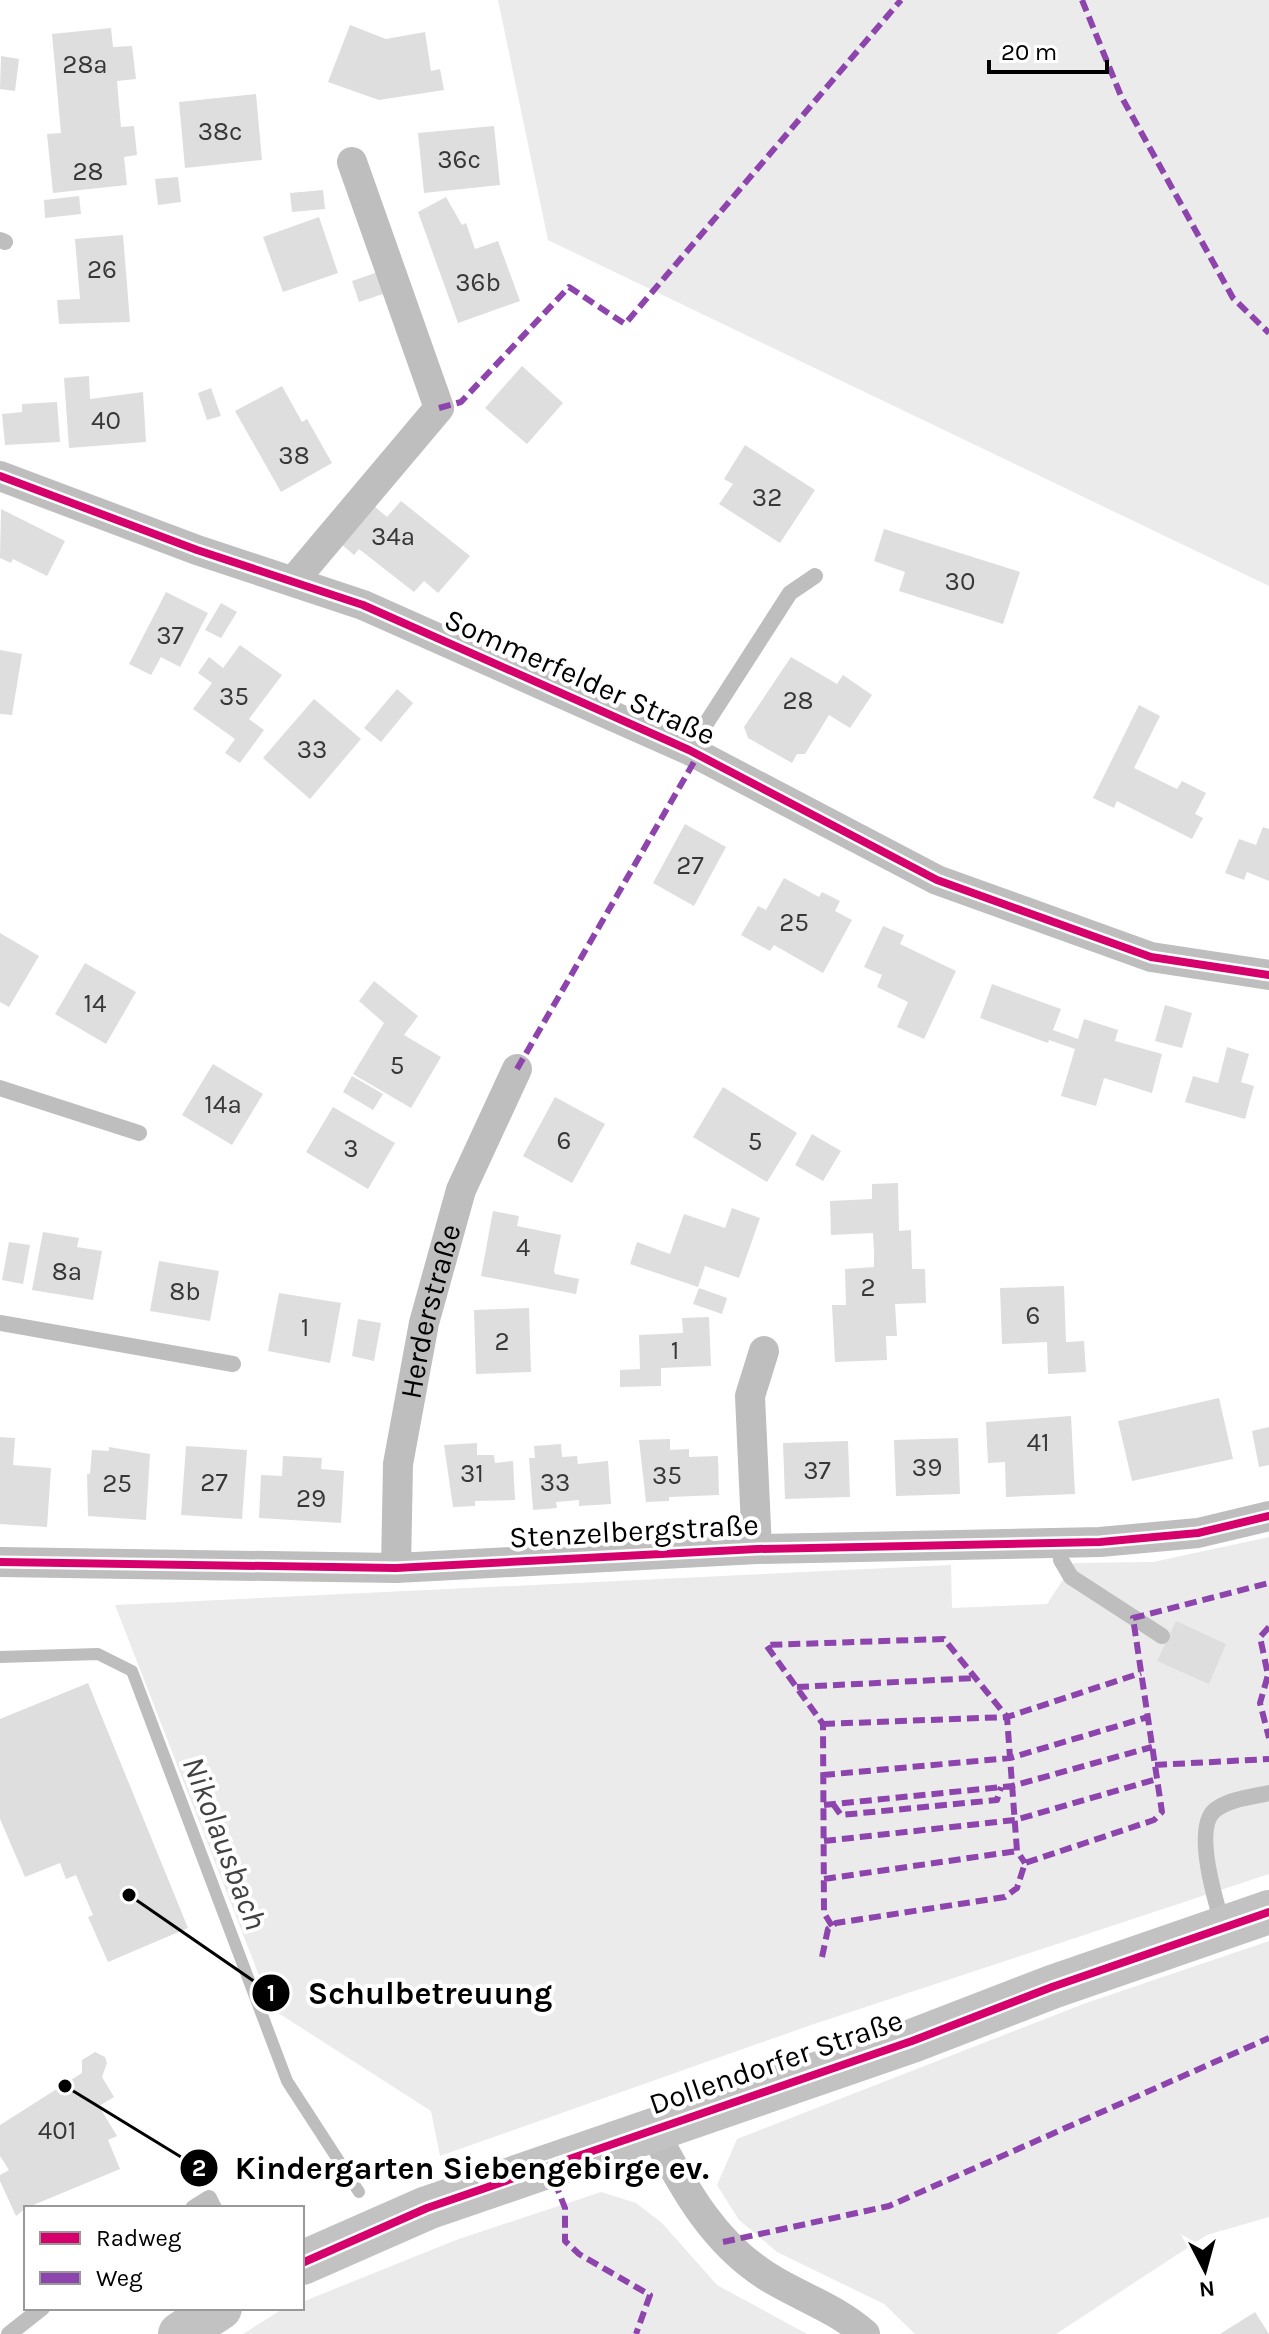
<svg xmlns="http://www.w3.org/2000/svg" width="1269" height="2334" viewBox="0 0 1269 2334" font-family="Karla,sans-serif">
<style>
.green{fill:#ebebeb}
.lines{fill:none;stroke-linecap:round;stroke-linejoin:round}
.stream{stroke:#bdbdbd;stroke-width:12}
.building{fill:#dedede}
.lane{stroke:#bebebe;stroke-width:16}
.street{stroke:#bebebe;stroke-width:30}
.secondary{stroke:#c2c2c2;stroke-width:44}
.quiet{stroke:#8e44ad;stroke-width:6;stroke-dasharray:12 6;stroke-linecap:butt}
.cycleway-casing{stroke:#fff;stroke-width:13}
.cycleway{stroke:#d6006c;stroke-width:8}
.labels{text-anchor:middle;stroke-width:8;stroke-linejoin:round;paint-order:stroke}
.number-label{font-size:26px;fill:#383838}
.street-label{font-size:30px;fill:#000;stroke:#fff}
.water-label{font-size:32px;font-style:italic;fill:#424242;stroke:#fff}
.leader{fill:none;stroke:#000;stroke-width:3}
.callout-dot{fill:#000;stroke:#fff;stroke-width:3}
.mark-label{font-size:24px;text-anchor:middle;font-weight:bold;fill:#fff}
.callout-label{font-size:32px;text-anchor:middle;font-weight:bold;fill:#000;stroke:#fff;stroke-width:8;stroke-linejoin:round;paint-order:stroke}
</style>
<rect width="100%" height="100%" fill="#fff"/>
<path class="green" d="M498,0H1269V586L548,240Z
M1269,1537V1874L811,2025L440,2156L431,2111L272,2009L115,1605L951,1565L952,1608L1047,1604L1074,1563L1153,1562Z
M1269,1941V2217L1207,2235L1056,2334H915L884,2304L777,2252L739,2220L717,2185L737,2139L1086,2003Z
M601,2192L636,2203L662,2223L717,2285L807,2334H243L281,2310L302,2308V2302L456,2240Z"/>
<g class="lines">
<path class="stream" d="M0,1657L98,1654L132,1671L287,2081L359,2192"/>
</g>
<path class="building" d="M350,25L386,39L425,32L431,71L440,69L444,90L379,100L328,82Z
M111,28L113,47L132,46L136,79L117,81L121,127L134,126L137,155L124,157L127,185L53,193L47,134L61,133L52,34Z
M1,56L19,59L15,91L0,89Z
M256,94L262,160L185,168L179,102Z
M494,126L500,185L424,193L418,133Z
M178,177L181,202L158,205L155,179Z
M323,190L325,209L292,212L290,193Z
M79,196L81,214L45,218L44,200Z
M446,197L462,225L466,223L475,249L498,241L520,301L458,323L418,212Z
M319,217L338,273L283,292L263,237Z
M123,235L130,322L59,324L57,300L80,299L75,239Z
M381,271L389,292L359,302L352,281Z
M522,366L563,403L527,444L485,408Z
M89,376L90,399L143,392L146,442L69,448L64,378Z
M282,386L302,422L307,419L332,463L281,492L235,411Z
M211,388L221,416L207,420L198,393Z
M57,402L60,442L5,445L2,414L22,412V404Z
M745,445L815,490L780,543L719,504L733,484L724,479Z
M401,501L470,556L438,593L424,581L414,592L359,549L354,555L341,544L374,506L387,517Z
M1,509L65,541L47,576L13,559L11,563L0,558Z
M884,529L1020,572L1003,624L899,591L905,572L874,561Z
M166,592L208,613L180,667L161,657L151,675L129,664Z
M221,603L237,612L221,638L205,630Z
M240,645L282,675L249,719L264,730L240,763L225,753L235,739L193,709L212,683L198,673L209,657L223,668Z
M0,650L22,654L12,715L0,714Z
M791,657L837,684L843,675L872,695L850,728L829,715L805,754H797L792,763L748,738L744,727Z
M397,689L413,703L381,742L364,728Z
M314,699L361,739L310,799L263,758Z
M1139,705L1160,716L1134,768L1177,789L1182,781L1206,793L1195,814L1203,818L1192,839L1117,801L1114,808L1093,798Z
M685,824L726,847L694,906L653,883Z
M1263,827L1269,829V881L1247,872L1244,880L1225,873L1239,839L1256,845Z
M784,878L819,897L822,892L840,901L835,911L852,920L823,973L774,945L770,951L741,935L758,906L766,910Z
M883,926L904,935L900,944L956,971L924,1039L897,1027L908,1002L877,987L882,975L864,967Z
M0,933L39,956L9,1007L0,1002Z
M85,963L136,992L106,1044L55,1014Z
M374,981L418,1016L404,1035L441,1057L411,1108L353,1074L384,1023L359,1001Z
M992,984L1061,1009L1053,1030L1078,1039L1084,1019L1118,1030L1115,1041L1162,1054L1152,1093L1104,1078L1096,1106L1061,1096L1075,1049L1049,1040L1048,1043L980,1018Z
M1165,1005L1192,1013L1182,1048L1155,1041Z
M1227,1047L1249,1054L1241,1082L1254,1086L1245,1119L1185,1102L1193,1076L1218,1083Z
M213,1064L263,1094L232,1145L182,1115Z
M352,1076L383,1094L373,1110L343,1092Z
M723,1087L797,1133L767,1182L693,1137Z
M555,1097L605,1124L572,1183L523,1156Z
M333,1107L395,1143L368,1189L306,1152Z
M812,1134L841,1151L823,1181L795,1165Z
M898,1183L899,1231L911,1230L912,1269H925L926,1303L895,1304L897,1336H886L887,1360L835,1362L832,1305H846L845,1269L874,1267V1251L873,1233L831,1235L830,1201L872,1199V1184Z
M732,1208L760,1218L739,1278L705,1266L698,1287L630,1264L637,1242L670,1254L684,1214L725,1228Z
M493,1211L519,1216L517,1226L561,1235L554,1270L555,1274L579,1279L576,1294L481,1276Z
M43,1232L79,1238L77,1247L102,1251L93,1300L32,1290Z
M9,1242L30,1245L23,1284L2,1280Z
M159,1261L219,1271L210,1321L150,1311Z
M1064,1286L1066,1342L1084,1341L1086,1372L1048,1374L1047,1342L1002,1344L1000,1288Z
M699,1288L727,1298L722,1314L693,1304Z
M279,1293L341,1303L330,1363L268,1351Z
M529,1308L531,1372L476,1374L474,1310Z
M709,1317L711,1366L661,1368V1386L620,1387V1370L640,1369L639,1335L683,1333L682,1318Z
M358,1319L381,1323L374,1361L352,1356Z
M1219,1398L1233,1459L1132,1481L1118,1421Z
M1071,1416L1075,1494L1006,1497L1005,1462L988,1463L986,1422Z
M1269,1427V1465L1259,1467L1252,1431Z
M0,1437L15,1438L13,1465L51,1468L47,1527L0,1524Z
M958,1438L960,1494L896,1496L894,1440Z
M670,1439V1450L689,1449V1457L718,1456L719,1495L669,1497V1501L646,1502L639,1440Z
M848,1441L850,1497L785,1499L783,1443Z
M477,1443V1455H494L495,1463L513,1461L515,1500L475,1501V1506L453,1507L444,1445Z
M561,1444L562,1457L577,1456L578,1464L608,1461L611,1504L579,1506V1500L556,1502L557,1508L533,1510L529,1458H535L534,1446Z
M186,1446L247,1450L242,1519L181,1515Z
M109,1447L150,1454L146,1520L88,1516L87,1474H90L92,1450L109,1451Z
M283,1456L322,1458L321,1469L344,1471L341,1523L259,1518L261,1475L282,1476Z
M1176,1621L1226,1644L1209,1684L1157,1661Z
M88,1683L188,1928L108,1962L88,1917L93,1915L76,1875L66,1879L60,1863L25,1877L0,1819V1719Z
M95,2052L105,2057L107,2063L102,2077L114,2097L99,2106L117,2136L108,2140L120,2169L26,2208L16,2216L0,2181V2175L9,2170L0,2156V2125L82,2073V2060Z
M1255,2312L1269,2334H1220Z"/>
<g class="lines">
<path class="lane" d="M0,240L5,242
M689,750L790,593L815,576
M0,1088L139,1133
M0,1323L233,1364
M1060,1543L1061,1560L1071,1577L1162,1636
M1223,1926C1216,1903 1193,1828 1215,1810C1229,1799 1251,1797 1269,1793
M193,2208L209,2198L214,2208
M9,2334L42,2308"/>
<g class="street">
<path d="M0,476L197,550L363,605L689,750L937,880L1151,957L1269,975"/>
<path d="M295,579L439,408L352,162"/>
<path d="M757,1549L750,1396L764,1351"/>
<path d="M0,1562L396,1568L757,1549L1100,1542L1198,1533L1269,1516"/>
<path id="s1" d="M396,1568L398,1464L424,1323L461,1190L517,1069"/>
<path d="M653,2129C683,2188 716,2248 775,2281C806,2299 838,2310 865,2334"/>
</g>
<path class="secondary" d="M302,2263L427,2208L912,2041L1052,1987L1269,1912
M180,2334L220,2308"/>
<path class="quiet" d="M1082,0L1121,96L1233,298L1269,333
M439,408L461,402L569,287L625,324L901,0
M517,1069L698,755
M1269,1627L1260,1637L1268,1675L1260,1703L1269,1738
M797,1687L976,1678
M823,1724L1007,1717L1141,1673
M1155,1765L1269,1759
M823,1775L1010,1758L1148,1717
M833,1804L841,1815L997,1800L1001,1787
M824,1805L1012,1786L1152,1747
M824,1841L1015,1820L1157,1779
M824,1879L1017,1851
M832,1926L824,1913L823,1724L766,1645L944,1639L1007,1717L1017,1851L1025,1863
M822,1957L828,1929L836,1923L1005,1897L1017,1888L1025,1863L1154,1820L1162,1812L1133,1618L1269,1583
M548,2165L565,2208V2241L579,2254L650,2295L636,2334
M723,2242L889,2206L1269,2038"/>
<g class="cycleway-casing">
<path id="cycleway" d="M0,476L197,550L363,605L689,750L937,880L1151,957L1269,975
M0,1562L396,1568L757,1549L1100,1542L1198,1533L1269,1516
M302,2263L427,2208L912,2041L1052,1987L1269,1912"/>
</g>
<use href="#cycleway" class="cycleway"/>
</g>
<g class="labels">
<g class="number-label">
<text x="85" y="73">28a</text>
<text x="220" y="140">38c</text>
<text x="459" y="168">36c</text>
<text x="88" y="180">28</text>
<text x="102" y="278">26</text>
<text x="478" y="291">36b</text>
<text x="106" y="429">40</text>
<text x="294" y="464">38</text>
<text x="767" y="506">32</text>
<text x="393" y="545">34a</text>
<text x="960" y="590">30</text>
<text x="170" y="644">37</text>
<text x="234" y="705">35</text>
<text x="798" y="709">28</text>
<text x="312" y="758">33</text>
<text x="690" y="874">27</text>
<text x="794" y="931">25</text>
<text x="95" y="1012">14</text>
<text x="397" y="1074">5</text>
<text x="223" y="1113">14a</text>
<text x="564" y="1149">6</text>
<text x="755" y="1150">5</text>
<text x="351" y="1157">3</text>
<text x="523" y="1256">4</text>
<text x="67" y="1280">8a</text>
<text x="868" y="1296">2</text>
<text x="185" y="1300">8b</text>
<text x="1033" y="1324">6</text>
<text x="305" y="1336">1</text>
<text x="502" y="1350">2</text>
<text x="675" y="1359">1</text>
<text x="1038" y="1451">41</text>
<text x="927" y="1476">39</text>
<text x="817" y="1479">37</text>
<text x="472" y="1482">31</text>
<text x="667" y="1484">35</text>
<text x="214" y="1491">27</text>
<text x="555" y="1491">33</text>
<text x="117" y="1492">25</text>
<text x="311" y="1507">29</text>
<text x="57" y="2139">401</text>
</g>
<g class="street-label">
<text transform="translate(580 677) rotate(24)" y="10">Sommerfelder Straße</text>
<text dy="10" stroke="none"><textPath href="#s1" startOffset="260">Herderstraße</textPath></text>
<text transform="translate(634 1531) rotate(-3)" y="10">Stenzelbergstraße</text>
<text transform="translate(776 2062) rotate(-19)" y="10">Dollendorfer Straße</text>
</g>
<g class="water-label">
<text transform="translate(225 1843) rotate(69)" y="11">Nikolausbach</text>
</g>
</g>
<path class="leader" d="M129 1895L271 1993M65 2086L199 2168"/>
<g class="callout-dot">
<circle cx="129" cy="1895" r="8"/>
<circle cx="65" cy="2086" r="8"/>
<circle cx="271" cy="1993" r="20"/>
<circle cx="199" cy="2168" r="20"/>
</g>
<g class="mark-label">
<text x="271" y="2001">1</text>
<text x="199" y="2176">2</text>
</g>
<g class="callout-label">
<text x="430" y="2004">Schulbetreuung</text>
<text x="472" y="2179">Kindergarten Siebengebirge ev.</text>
</g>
<rect x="24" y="2206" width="280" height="104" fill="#ffffff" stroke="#999999" stroke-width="2"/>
<rect x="40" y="2232" width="40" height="12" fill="#d6006c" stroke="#999999" stroke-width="2"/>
<text x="96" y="2246" font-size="24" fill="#000000">Radweg</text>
<rect x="40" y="2272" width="40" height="12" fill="#8e44ad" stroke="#999999" stroke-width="2"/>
<text x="96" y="2286" font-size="24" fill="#000000">Weg</text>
<g transform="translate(1205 2270) rotate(174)" stroke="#ffffff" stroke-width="6" paint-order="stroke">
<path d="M0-6L14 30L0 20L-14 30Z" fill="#000000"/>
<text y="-12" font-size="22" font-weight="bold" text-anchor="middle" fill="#000000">N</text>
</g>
<path d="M989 60v12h118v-12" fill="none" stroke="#000000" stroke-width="4"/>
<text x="1001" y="60" font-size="24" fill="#000000" stroke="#ffffff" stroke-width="6" paint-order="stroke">20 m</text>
</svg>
